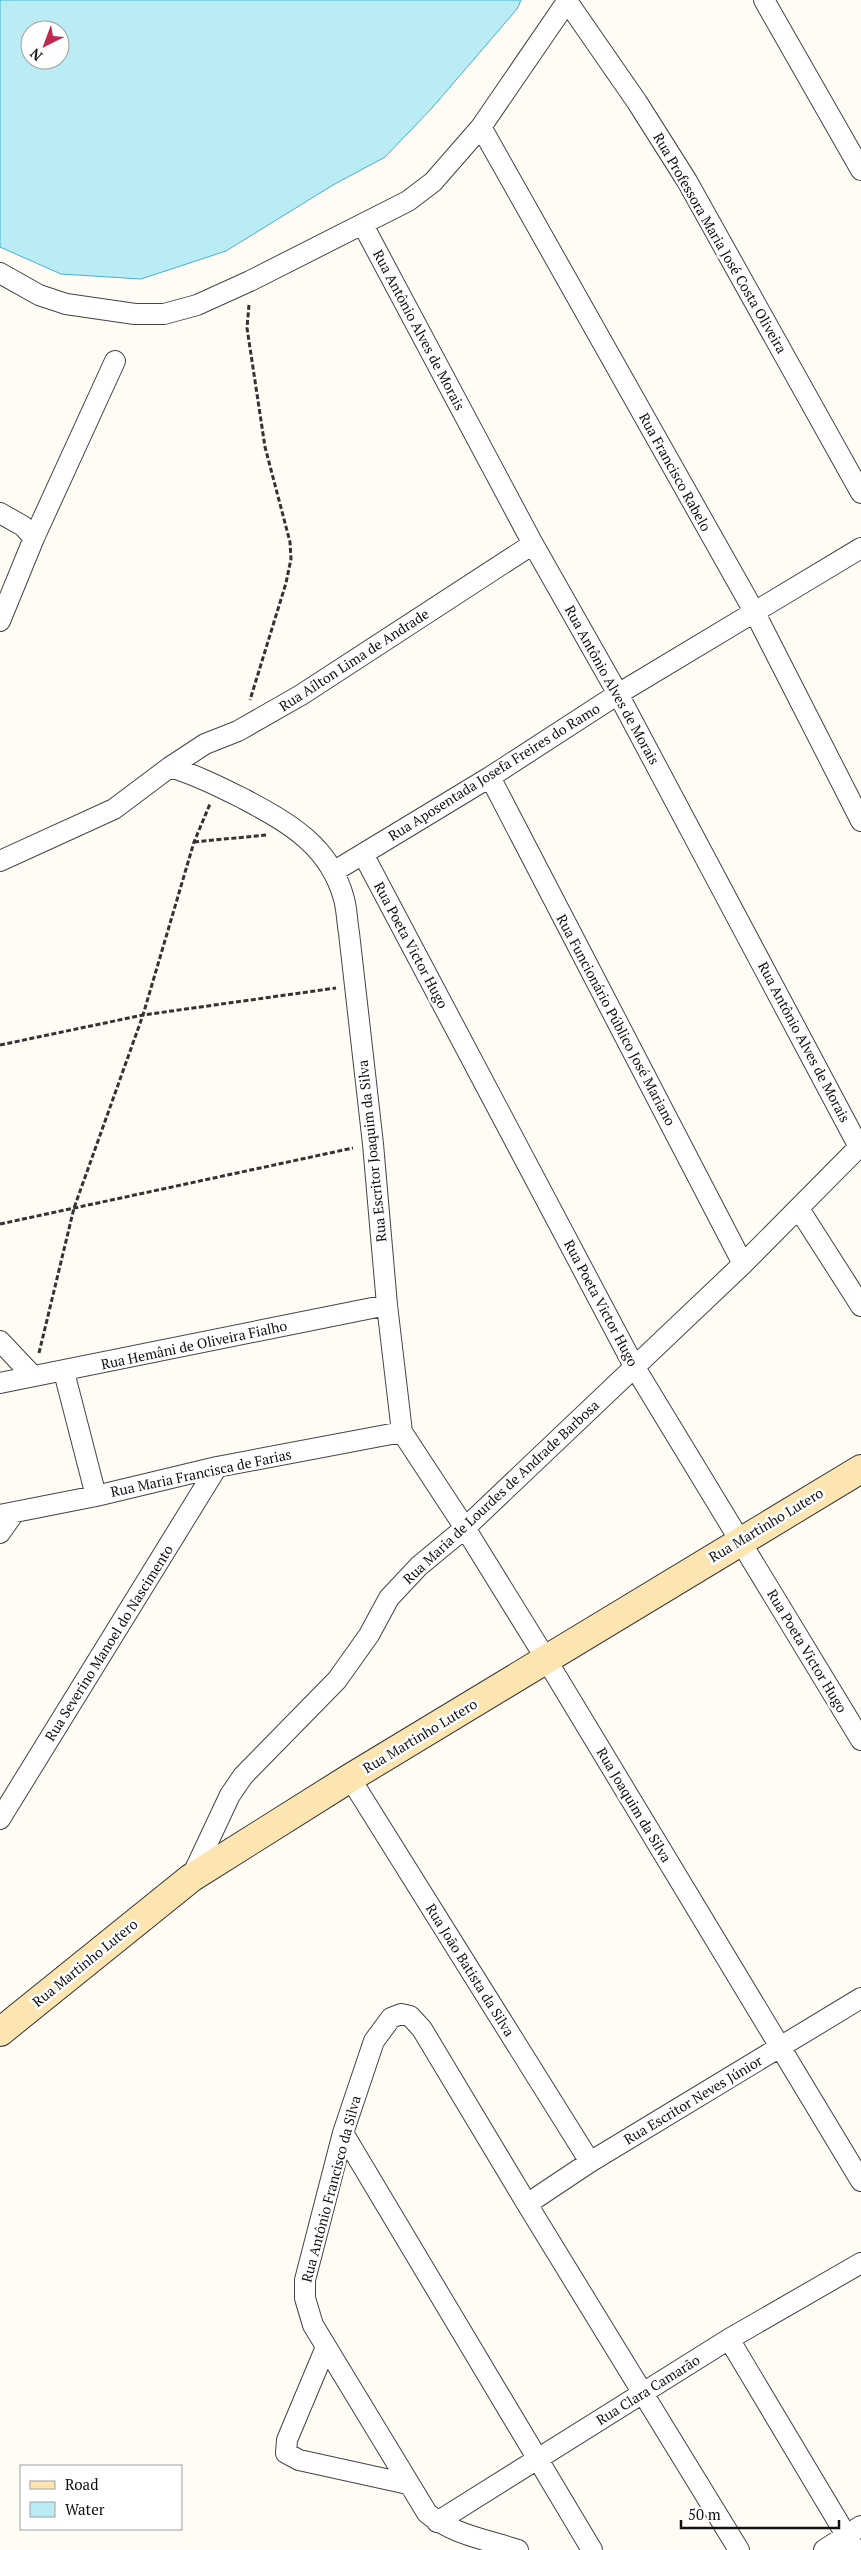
<svg xmlns="http://www.w3.org/2000/svg" width="861" height="2550" viewBox="0 0 861 2550" font-family="'PT Serif',serif">
<style>
.water{fill:#baecf6;stroke:#42b2cc;fill-rule:evenodd}
.lines{fill:none;stroke-linecap:round;stroke-linejoin:round}
.street-casing{stroke:#444;stroke-width:22}
.secondary-casing{stroke:#333;stroke-width:30}
.path{stroke:#333;stroke-width:3;stroke-dasharray:5 2.5;stroke-linecap:butt}
.street{stroke:#fff;stroke-width:20}
.secondary{stroke:#fde5b1;stroke-width:28}
.labels{text-anchor:middle;stroke-width:5;stroke-linejoin:round;paint-order:stroke}
.street-label{font-size:14px;fill:#111;stroke:#fff}
</style>
<rect width="100%" height="100%" fill="#fffbf5"/>
<path class="water" d="M0,0H521L517,9L432,108L385,157L333,185L226,251L141,279L61,274L0,247ZM30,30H60V60H30Z"/>
<g class="lines">
<g class="street-casing">
<path id="street" d="M764,0L861,170
M567,1L637,102L687,181L861,493
M481,127L755,613L861,821
M363,225L533,544L618,694L859,1147
M0,273L39,295L66,304L135,314H164L197,305L250,281L408,201L433,182L481,127L568,0
M0,513L23,526L34,538L0,621
M34,538L115,361
M170,767L205,744L238,731L301,695L533,544
M490,777L743,1264
M363,854L634,1366L861,1740
M0,861L114,809L170,767C196,775 220,787 244,799C289,823 330,846 344,899C347,910 347,922 349,933L373,1144L387,1305L402,1432L465,1528L546,1659L861,2181
M333,872L490,777L618,694L861,548
M799,1209L861,1306
M0,1341L33,1376
M64,1372L96,1496
M0,1383L387,1305
M0,1515L96,1496L217,1467L402,1432
M0,1533L14,1513
M350,1778L590,2162
M0,1819L217,1467
M191,1878L230,1795L243,1776L337,1680L369,1635L389,1598L419,1566L465,1528L743,1264L861,1145
M343,2133L592,2550
M527,2204L590,2162L861,1998
M729,2339L855,2550
M326,2347L287,2440L286,2453L299,2460L408,2484
M437,2522L729,2339L861,2263
M518,2550C488,2540 451,2534 427,2513L313,2325L305,2298V2280L343,2133L374,2041L391,2018L401,2014L410,2016L422,2029L527,2204L739,2550
M824,2550L861,2526"/>
</g>
<g class="secondary-casing">
<path id="secondary" d="M0,2032L191,1878L350,1778L861,1469"/>
</g>
<path class="path" d="M249,305L247,328L265,447L290,542L291,559L286,583L250,700
M194,842L266,835
M0,1045L143,1015L336,988
M0,1224L353,1148
M39,1353L74,1208L143,1015L194,842L210,804"/>
<use href="#street" class="street"/>
<use href="#secondary" class="secondary"/>
</g>
<g class="labels">
<g class="street-label">
<text transform="translate(720 243) rotate(60)" y="5">Rua Professora Maria José Costa Oliveira</text>
<text transform="translate(419 330) rotate(62)" y="5">Rua Antônio Alves de Morais</text>
<text transform="translate(675 472) rotate(61)" y="5">Rua Francisco Rabelo</text>
<text transform="translate(354 660) rotate(-33)" y="5">Rua Aílton Lima de Andrade</text>
<text transform="translate(612 685) rotate(61)" y="5">Rua Antônio Alves de Morais</text>
<text transform="translate(494 772) rotate(-32)" y="5">Rua Aposentada Josefa Freires do Ramo</text>
<text transform="translate(411 945) rotate(62)" y="5">Rua Poeta Victor Hugo</text>
<text transform="translate(616 1020) rotate(62)" y="5">Rua Funcionário Público José Mariano</text>
<text transform="translate(804 1042) rotate(62)" y="5">Rua Antônio Alves de Morais</text>
<text transform="translate(372 1151) rotate(-96)" y="5">Rua Escritor Joaquim da Silva</text>
<text transform="translate(601 1303) rotate(62)" y="5">Rua Poeta Victor Hugo</text>
<text transform="translate(194 1345) rotate(-12)" y="5">Rua Hemâni de Oliveira Fialho</text>
<text transform="translate(201 1473) rotate(-12)" y="5">Rua Maria Francisca de Farias</text>
<text transform="translate(501 1492) rotate(-43)" y="5">Rua Maria de Lourdes de Andrade Barbosa</text>
<text transform="translate(766 1525) rotate(-31)" y="5">Rua Martinho Lutero</text>
<text transform="translate(109 1643) rotate(-58)" y="5">Rua Severino Manoel do Nascimento</text>
<text transform="translate(807 1651) rotate(59)" y="5">Rua Poeta Victor Hugo</text>
<text transform="translate(420 1736) rotate(-31)" y="5">Rua Martinho Lutero</text>
<text transform="translate(634 1805) rotate(59)" y="5">Rua Joaquim da Silva</text>
<text transform="translate(85 1963) rotate(-39)" y="5">Rua Martinho Lutero</text>
<text transform="translate(470 1970) rotate(58)" y="5">Rua João Batista da Silva</text>
<text transform="translate(693 2100) rotate(-31)" y="5">Rua Escritor Neves Júnior</text>
<text transform="translate(331 2189) rotate(-75)" y="5">Rua Antônio Francisco da Silva</text>
<text transform="translate(648 2390) rotate(-32)" y="5">Rua Clara Camarão</text>
</g>
</g>
<rect x="20" y="2465" width="162" height="65" fill="#ffffff" stroke="#a0a0a0"/>
<rect x="30" y="2481" width="25" height="8" fill="#fde5b1" stroke="#a0a0a0"/>
<text x="65" y="2490" font-size="15" fill="#111111">Road</text>
<rect x="30" y="2502" width="25" height="15" fill="#baecf6" stroke="#a0a0a0"/>
<text x="65" y="2515" font-size="15" fill="#111111">Water</text>
<g transform="translate(45 45) rotate(222)"><circle r="24" fill="#ffffff" stroke="#a0a0a0"/>
<path d="M0-4L9 19L0 12L-9 19Z" fill="#c02950"/>
<text y="-8" font-size="14" font-weight="bold" text-anchor="middle" fill="#111111">N</text>
</g>
<path d="M681 2520v8h158v-8" fill="none" stroke="#111111" stroke-width="2.5"/>
<text x="688" y="2520" font-size="15" fill="#111111" stroke="#ffffff" stroke-width="4" paint-order="stroke">50 m</text>
</svg>
